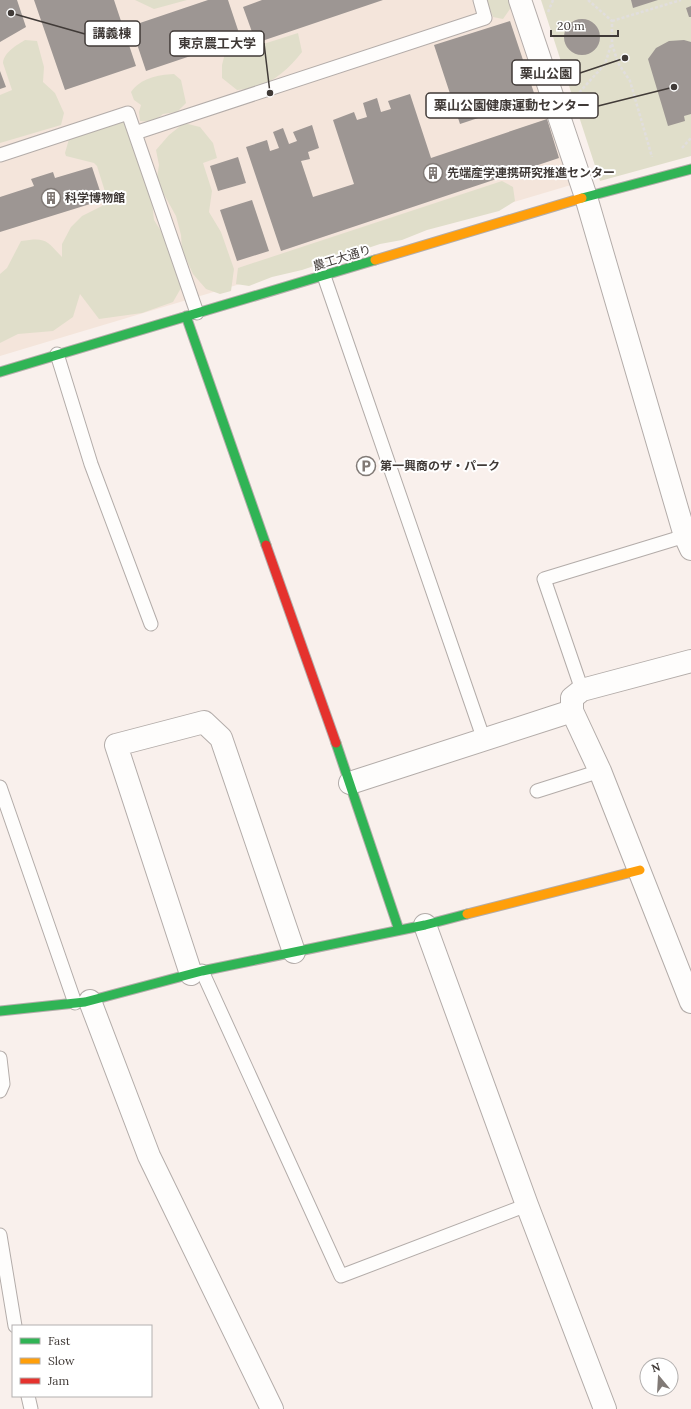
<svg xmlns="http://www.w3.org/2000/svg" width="691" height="1409" viewBox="0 0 691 1409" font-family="Lora,'Noto Sans JP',serif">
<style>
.built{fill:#f4e5db}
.green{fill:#e0deca}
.building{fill:#9d9693}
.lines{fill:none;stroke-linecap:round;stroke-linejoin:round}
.lane-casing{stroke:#b3aca9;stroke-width:15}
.street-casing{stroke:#b3aca9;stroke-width:24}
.fast-casing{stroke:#b3aca9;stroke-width:11}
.slow-casing{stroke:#b3aca9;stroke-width:11}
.jam-casing{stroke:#b3aca9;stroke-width:11}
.path{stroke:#e1dedd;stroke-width:2.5;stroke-dasharray:3 2;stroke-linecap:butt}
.lane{stroke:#fefdfc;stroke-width:13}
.street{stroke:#fefdfc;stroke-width:22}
.fast{stroke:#30b455;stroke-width:9}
.slow{stroke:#ff9f0a;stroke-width:9}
.jam{stroke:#e5322d;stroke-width:9}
.labels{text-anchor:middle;stroke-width:4;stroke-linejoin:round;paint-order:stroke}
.poi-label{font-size:12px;font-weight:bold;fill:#403a37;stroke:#fff;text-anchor:start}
.street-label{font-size:12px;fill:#403a37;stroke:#fff}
.leader{fill:none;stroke:#403a37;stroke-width:1.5}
.callout-dot{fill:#403a37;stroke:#fff;stroke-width:1.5}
.callout{fill:#fff;stroke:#403a37;stroke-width:1.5}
.callout-label{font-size:13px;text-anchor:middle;font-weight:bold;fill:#403a37}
</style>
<rect width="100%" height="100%" fill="#f9f0ec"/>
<path class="built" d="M0,0H509L571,185L0,356Z"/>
<path class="green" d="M135,0H187L154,9Z
M486,0H511L512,6L503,19L493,17Z
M541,0H691V156L600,181Z
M298,33L302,52C291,67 273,82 256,88C250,90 243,89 237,90L222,78V65L225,53L233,47L249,42L254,47Z
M25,40L37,41L44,67L43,82L55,93L64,113L61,125L0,143V95L12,90L3,63C4,52 17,45 25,40Z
M174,74L181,80L186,103L177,112L163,114L153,122L140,121L139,112L141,105L134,100L131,92C141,78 157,75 174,74Z
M124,121L152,201L154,220L164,236L181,288L173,302L142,313L99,319L80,294L73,317L53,331L18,334L0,343V274L7,268L21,241C46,237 46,240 62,257V244L71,227L82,216L102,206L107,198L97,166L94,163L66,156L65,153L69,139Z
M184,123L200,127L213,143L217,158L203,163L212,191L209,212L221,232L234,269L231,291L220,294L206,289L193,274L182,250L181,235L176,216L161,189L157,177L159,165L156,150L169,135Z
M502,181L513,187L515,201L499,211L427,230L402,240L380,244L302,270L272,277L249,286L236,284L238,268Z"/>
<path class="building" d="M0,0H17L26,27L0,42Z
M34,0H114L136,66L65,90Z
M208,0H228L241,39L146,71L131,26Z
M262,0H383L256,43L243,7Z
M631,0H658L633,8Z
M691,6V17H689L686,8Z
M564 37a18 18 0 1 1 36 0a18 18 0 1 1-36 0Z
M510,21L536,99L460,124L434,45Z
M684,40L691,42V114L684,116L685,121L668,126L648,59L656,48L669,41Z
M0,71L6,87L0,89Z
M410,94L431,158L547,119L559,158L281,251L246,147L267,140L270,151L279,148L273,132L283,128L289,144L297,141L293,132L312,125L319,148L308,152L310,159L301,161L313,197L354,184L333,120L354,112L357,120L367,117L363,103L377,98L381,112L391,109L388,101Z
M238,157L246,183L218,191L210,166Z
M92,167L103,200L0,232V197L34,186L31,179L53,172L55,178Z
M252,200L269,251L237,261L220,210Z"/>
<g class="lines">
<g class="lane-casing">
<path id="lane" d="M135,133L485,18L480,0
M0,155L128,113L197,313
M324,276L484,740
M57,354L91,464L151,624
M582,690L544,579L685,536
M0,787L75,1003
M537,791L600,771
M202,971L341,1276L527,1205
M0,1058L3,1084L0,1091
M0,1235L15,1326
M28,1396L31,1409"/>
</g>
<g class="street-casing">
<path id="street" d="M520,0L586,197L685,536L691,549
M572,711L600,771L691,1002
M350,783L572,711V698L582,690L691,661
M425,925L527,1205L605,1409
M191,974L116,745L204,722L221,738L294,952
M90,1001L149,1156L272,1409"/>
</g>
<g class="fast-casing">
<path id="fast" d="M582,198L691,169
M186,316L266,545
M0,372L375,260
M336,743L399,930
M0,1011L85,1002L202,971L425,925L467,914"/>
</g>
<g class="slow-casing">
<path id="slow" d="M375,260L582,198
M467,914L640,870"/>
</g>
<g class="jam-casing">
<path id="jam" d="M266,545L336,743"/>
</g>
<path class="path" d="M588,0L612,21V44L618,63L630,81L652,157
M548,12L553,0
M612,21L681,0
M576,96L605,64L611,45
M682,148L691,138"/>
<use href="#lane" class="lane"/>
<use href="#street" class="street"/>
<use href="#fast" class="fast"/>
<use href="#slow" class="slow"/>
<use href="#jam" class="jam"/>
</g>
<defs>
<g id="building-ring" transform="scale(1)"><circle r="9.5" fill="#fff" stroke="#817a76" stroke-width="1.5"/><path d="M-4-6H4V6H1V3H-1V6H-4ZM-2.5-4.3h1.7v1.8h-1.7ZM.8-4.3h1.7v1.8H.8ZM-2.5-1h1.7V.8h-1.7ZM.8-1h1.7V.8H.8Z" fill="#817a76"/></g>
<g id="parking-ring" transform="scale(1)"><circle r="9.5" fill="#fff" stroke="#817a76" stroke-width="1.5"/><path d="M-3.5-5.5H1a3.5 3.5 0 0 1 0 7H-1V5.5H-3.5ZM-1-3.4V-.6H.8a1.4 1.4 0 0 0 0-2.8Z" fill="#817a76"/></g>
</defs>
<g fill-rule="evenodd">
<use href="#building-ring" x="433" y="173"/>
<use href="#building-ring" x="51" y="198"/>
<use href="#parking-ring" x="366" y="466"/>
</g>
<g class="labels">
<g class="poi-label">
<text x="447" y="177">先端産学連携研究推進センター</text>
<text x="65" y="202">科学博物館</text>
<text x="380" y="470">第一興商のザ・パーク</text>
</g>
<g class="street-label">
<text transform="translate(342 258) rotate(-17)" y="4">農工大通り</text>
</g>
</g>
<path class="leader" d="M11 13L85 34M270 93L264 43M625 58L580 73M674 87L598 106"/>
<g class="callout-dot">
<circle cx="11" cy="13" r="4"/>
<circle cx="270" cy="93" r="4"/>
<circle cx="625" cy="58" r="4"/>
<circle cx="674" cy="87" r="4"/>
</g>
<g class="callout">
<rect x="85" y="21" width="55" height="25" rx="4"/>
<rect x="170" y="31" width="94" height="25" rx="4"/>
<rect x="512" y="60" width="68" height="25" rx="4"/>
<rect x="426" y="93" width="172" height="25" rx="4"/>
</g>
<g class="callout-label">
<text x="112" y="38">講義棟</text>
<text x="217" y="48">東京農工大学</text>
<text x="546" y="78">栗山公園</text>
<text x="512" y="110">栗山公園健康運動センター</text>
</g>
<rect x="12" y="1325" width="140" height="72" fill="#ffffff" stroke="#b3b0af"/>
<rect x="20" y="1338" width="20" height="6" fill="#30b455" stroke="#b3b0af"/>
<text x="48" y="1345" font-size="12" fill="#403a37">Fast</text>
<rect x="20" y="1358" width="20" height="6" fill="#ff9f0a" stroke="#b3b0af"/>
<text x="48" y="1365" font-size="12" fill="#403a37">Slow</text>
<rect x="20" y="1378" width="20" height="6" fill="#e5322d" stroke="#b3b0af"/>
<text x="48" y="1385" font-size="12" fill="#403a37">Jam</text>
<g transform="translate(659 1377) rotate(342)"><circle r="19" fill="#ffffff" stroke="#b3b0af"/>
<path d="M0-3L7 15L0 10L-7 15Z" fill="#817a76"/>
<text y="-6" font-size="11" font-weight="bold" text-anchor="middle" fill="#403a37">N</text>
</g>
<path d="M551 30v6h67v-6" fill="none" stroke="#403a37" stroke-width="2"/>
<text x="557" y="30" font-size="12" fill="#403a37" stroke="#ffffff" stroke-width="3" paint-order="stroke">20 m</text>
</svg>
